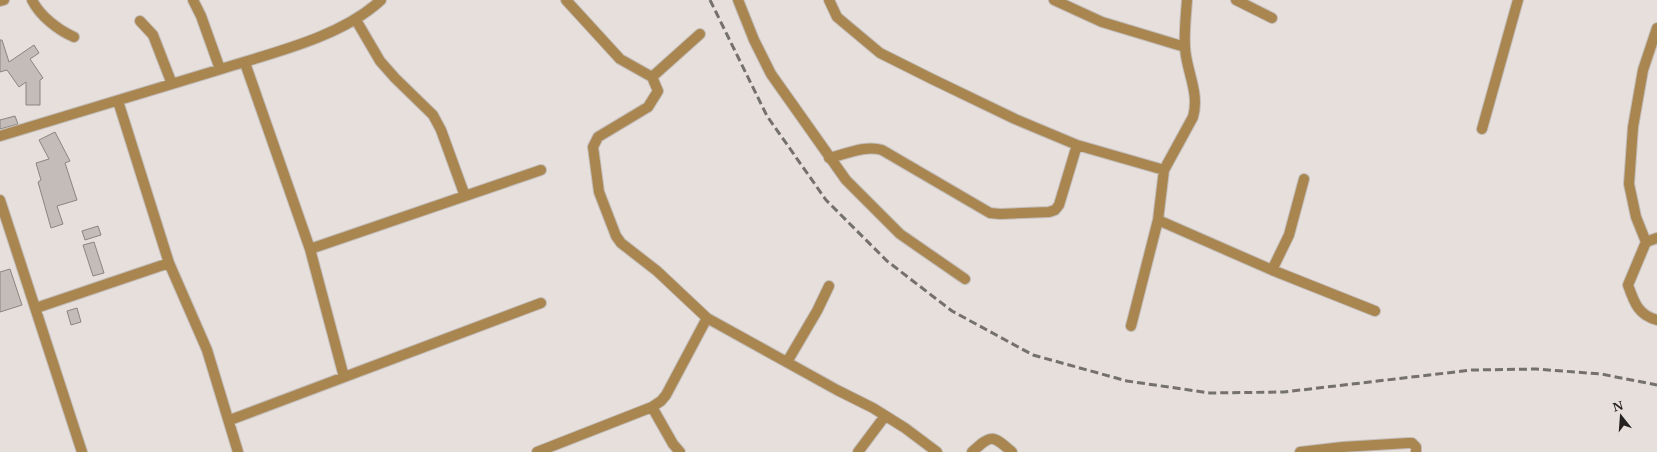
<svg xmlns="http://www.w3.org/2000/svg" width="1657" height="452" viewBox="0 0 1657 452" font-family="'Libre Baskerville',serif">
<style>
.building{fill:#c3bcb8;stroke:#8b8582}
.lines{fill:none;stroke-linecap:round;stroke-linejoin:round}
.street-casing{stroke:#c3bdba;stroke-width:12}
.street{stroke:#a9854f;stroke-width:10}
.rail{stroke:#74706e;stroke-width:3;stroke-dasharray:8 4;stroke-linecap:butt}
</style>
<rect width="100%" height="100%" fill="#e6dfdc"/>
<path class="building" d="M0,40H2L9,62L34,45L39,53L30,59L43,78L40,80V105H26V82L19,87L7,70L0,72Z
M15,116L18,124L0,129V120Z
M55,132L70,161L65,163L77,200L57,206L63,224L51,228L38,182L41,180L36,163L49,159L39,140Z
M98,226L101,235L85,240L82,231Z
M94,242L104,273L93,276L83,245Z
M10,269L22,305L0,312V272Z
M77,308L81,322L71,325L67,311Z"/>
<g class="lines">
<g class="street-casing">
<path id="street" d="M32,0C40,16 58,30 74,37
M193,0L201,16L220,69
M566,0L620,59L652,77L658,91L648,107L598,137L593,147L599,192L616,236L621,243L657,271L707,318L837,390L873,408L905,428L937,452
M738,0L754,40L771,74L846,180L900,234L965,279
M829,0L837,17L880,53L932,79L1015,119L1077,145L1164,170
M1054,0L1102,22L1185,47
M1187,0C1186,15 1184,32 1185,47C1186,71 1200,92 1193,117L1164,170L1158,220L1272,270L1375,311
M1236,0L1272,18
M0,1L4,0
M356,20L380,61L395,78L433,115L441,130L465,196
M140,21L153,35L172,84
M1657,28L1643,70L1633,127L1629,184L1636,217L1646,242L1657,238
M245,63L310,249L344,377
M652,77L700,34
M118,101L169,263L207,350L238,452
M1482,129L1518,0
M0,136C73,114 145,92 218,70C271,53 340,38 381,0
M829,158C846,154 865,145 882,150L990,213L1000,214L1049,212L1055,210L1059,205L1077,145
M0,200L82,452
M1646,242L1628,285C1634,302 1638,315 1657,320
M310,249L541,170
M1272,270L1289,235L1304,179
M36,308L169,263
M1131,326L1158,220
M787,362L817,311L829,286
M652,407L673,444L680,452
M230,420L541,303
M537,452L652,407L661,401L666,395L707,318
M858,452L885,416
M972,452C992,434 992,435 1012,452
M1300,452L1343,447L1408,443H1412L1416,447V452"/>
</g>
<use href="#street" class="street"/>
<path class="rail" d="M710,0L767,116L826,200L887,261L952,311L1033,355L1127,381L1210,393L1284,392L1472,370L1536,369L1601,374L1657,385"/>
</g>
<g transform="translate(1621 416) rotate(343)" stroke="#e6dfdc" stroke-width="3" paint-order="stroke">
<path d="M0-3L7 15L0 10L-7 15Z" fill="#242120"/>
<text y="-6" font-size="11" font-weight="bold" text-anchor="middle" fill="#242120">N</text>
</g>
</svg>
